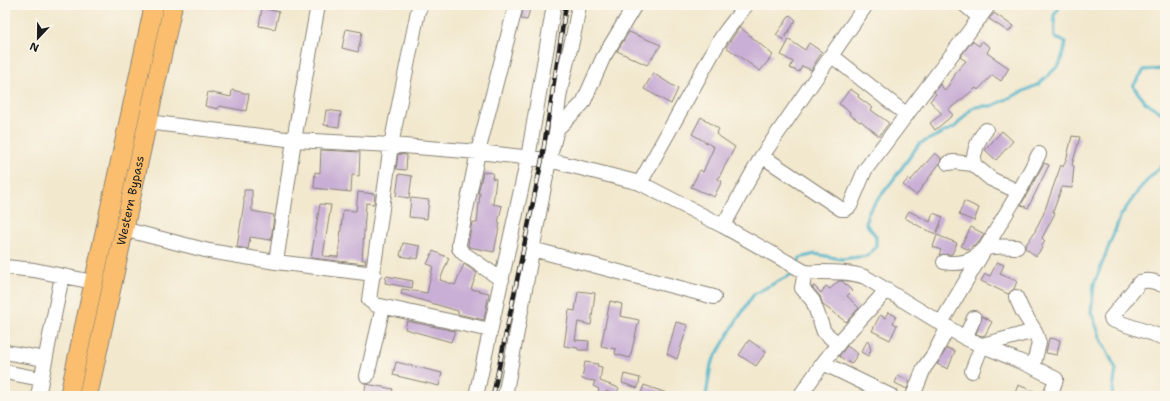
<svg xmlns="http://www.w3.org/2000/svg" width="1170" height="401" viewBox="0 0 1170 401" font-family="'Shantell Sans',sans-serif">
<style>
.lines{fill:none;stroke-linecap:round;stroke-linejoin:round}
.stream{stroke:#4bb3ca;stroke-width:3}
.building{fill:#c9afd5}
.minor-casing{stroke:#878275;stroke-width:16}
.major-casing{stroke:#878275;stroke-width:20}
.minor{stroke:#fff;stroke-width:14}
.major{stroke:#fabe6e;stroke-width:18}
.rail-casing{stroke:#1c1c1c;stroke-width:4.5}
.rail{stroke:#fbf7ec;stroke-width:3;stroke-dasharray:9;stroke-linecap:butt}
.labels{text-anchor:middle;stroke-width:3;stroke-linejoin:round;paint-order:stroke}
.street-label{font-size:12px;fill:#1c1c1c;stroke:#fbf7ec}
</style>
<rect width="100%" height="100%" fill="#fbf7ec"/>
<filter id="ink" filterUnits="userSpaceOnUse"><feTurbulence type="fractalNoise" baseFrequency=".025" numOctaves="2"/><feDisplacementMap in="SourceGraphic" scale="8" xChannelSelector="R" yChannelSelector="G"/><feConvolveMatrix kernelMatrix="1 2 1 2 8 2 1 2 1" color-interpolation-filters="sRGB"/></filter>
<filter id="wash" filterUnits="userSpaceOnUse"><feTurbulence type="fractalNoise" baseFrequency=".012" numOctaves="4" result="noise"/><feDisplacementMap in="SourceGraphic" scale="16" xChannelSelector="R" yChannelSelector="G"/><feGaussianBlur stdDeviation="0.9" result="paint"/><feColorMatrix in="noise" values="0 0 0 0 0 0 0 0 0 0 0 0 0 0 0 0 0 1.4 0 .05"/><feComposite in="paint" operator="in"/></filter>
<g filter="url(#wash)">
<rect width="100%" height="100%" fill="#f2e8ce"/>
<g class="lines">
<path class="stream" d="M1165,69L1144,70L1133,86L1145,102L1165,115
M798,263L800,258L815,254L841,259L867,256L876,247V236L866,224L868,212L893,180L919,144L955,127L972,108L982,106H992L1039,84L1060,64L1066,42L1055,38L1054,15L1061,5
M706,396L711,364L735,323L754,294L794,273L795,270
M1112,396L1116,369L1101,339L1091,312L1094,284L1121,215L1141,187L1165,162"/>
</g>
<g id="blocks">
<path class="building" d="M524,5H531L527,20L521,19Z
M262,8L279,12L275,29L259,26Z
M994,13L1013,26L1009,32L989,19Z
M790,15L796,20L783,40L776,35Z
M740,27L773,55L760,71L726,47Z
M346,29L362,32L358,52L342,48Z
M629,32L661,45L647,65L617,51Z
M789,40L805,50L809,43L822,52L811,70L802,66L799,72L790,68L793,62L781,55Z
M972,41L979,46L982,41L990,47L987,53L1009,68L1001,81L992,75L978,90L976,88L948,110L953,115L935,130L930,123L942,114L930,101L936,94L934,92L940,84L945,91L955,75L954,74L966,61L960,57Z
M653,73L678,89L671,104L644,89Z
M850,89L859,95L858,97L873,108L871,110L889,123L879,136L861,121L860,122L849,114L850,112L839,104Z
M232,90L249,94L246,111L219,106L218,109L205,106L208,92L231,97Z
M326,110L341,112L339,127L324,125Z
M701,117L719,129L716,134L735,147L718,179L722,181L714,197L691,187L700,170L703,172L714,147L692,134Z
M1002,131L1013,141L996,160L985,150Z
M1072,136L1080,137L1072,165L1074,166L1072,188L1062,187L1053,212L1055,213L1042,238L1045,241L1041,247L1042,248L1036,256L1025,248V246L1036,230H1035L1043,215L1061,165L1063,167L1067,157Z
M321,150L360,152L359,176L352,175L351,192L314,188L315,172L320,173Z
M935,153L941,158L940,163L916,195L903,185L908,179L910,181Z
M398,154L407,155L406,170L396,169Z
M1044,163L1049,165L1028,208L1021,205Z
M483,172L493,173L492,178L496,179L493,204L502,206L498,223H500L494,252L469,247L468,245L472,222L477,223L480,193H478Z
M399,174L412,176L409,198L396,196Z
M244,190H252V211L274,215L271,240L250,237L248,249L237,247L244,203Z
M358,192L375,194L374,204L366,203L362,260H366L365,264L311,258L320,204L331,205L323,256L338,257L343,210L356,211Z
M411,198L429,200L427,219L409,217Z
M964,201L979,208L974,221L959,215Z
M909,211L930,222L933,213L943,217L936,234L926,230L905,218Z
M971,227L984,234L979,242L974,246L973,245L969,250L961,246Z
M937,235L957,243L952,254L939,255L941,250L933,247Z
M403,243L420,246L418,259L400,256Z
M433,251L449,258L440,280L455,285L464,264L477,273L471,289L489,293L484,320L458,314V311L401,294L402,289L427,293L433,266L427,264Z
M997,262L1004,265L1000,274L1017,281L1014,289L1008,294L981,281L985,274L990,276Z
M386,276L413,281L412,288L385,283Z
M839,281H842L852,291L847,296L859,308L846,322L823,305L820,296L812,287L814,286L821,293L826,286L830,289Z
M578,291L595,293L591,325L578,322L575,340L589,341L588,350H578V348L564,346L569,310L575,311Z
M610,301L622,304L620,316L639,320L630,358L615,354L616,349L601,346Z
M888,312L896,316L893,323L897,325L890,340L872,331L880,315L885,318Z
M982,316L992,322L985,335L982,336L976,334Z
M407,321L455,331L451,342L405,329Z
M676,322L688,325L677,359L667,354Z
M1049,338L1060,340L1057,355L1046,353Z
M749,340L766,352L756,366L739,355Z
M868,340L871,350L868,356L861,352Z
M847,346L858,354L851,364L839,356Z
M947,348L955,351L948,369L937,364Z
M396,362L442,373L439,386L393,375Z
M585,362L598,364L597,366L602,367L600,381L619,388L616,395L606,391L605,396H597L599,389L593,386L595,381L582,379Z
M624,374L640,378L638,388L622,383Z
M898,376L910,381L907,389L895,383Z
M366,384L393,389L391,396H364Z
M644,385L672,395V396H640Z
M1018,385L1042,394V396H1014Z"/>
</g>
</g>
<g filter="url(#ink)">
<use href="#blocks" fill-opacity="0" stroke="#878275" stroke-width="1"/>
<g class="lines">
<g class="minor-casing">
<path id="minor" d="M421,5L418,11L391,145L369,300L376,305L490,330
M965,5L980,18
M831,55L907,115
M147,122L294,140L391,145L478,152L549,160L640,183L723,226L805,272C811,273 815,272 821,272C835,272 851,272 865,277L965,338L1033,367L1056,379L1050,396
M557,129C556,98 565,70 572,41C575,29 577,17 579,5
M762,156L841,209H846L850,206L865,170L989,5
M948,163L954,162L973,164L991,179L1019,192
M973,164C974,151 977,140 986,130
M640,183L718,43L726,31L746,5
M723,226L762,156L866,5
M123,229L209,251L276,262L374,274
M532,249L714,297
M276,262L294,140L318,5
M944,262C954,264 966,263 975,257C978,254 981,250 985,249C995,245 1007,247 1017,247
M5,267L34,270L93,282
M805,272L802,288L813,301L824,332L838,344
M502,280L463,253L459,248V243L478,152L516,5
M1165,286C1156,282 1149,279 1140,282L1111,318L1112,320L1165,338
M1016,297L1023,312L1035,331L1039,343L1033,367
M941,323L1020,190L1039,154
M965,338L974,318
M5,352L45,359
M823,363L891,396
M972,371L982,345L1035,331
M5,372L41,379
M367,376L383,307
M38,396L62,276
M476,396L528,158L554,5
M505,396L549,160L557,129L583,103L603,58L635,5
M800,396L823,363L842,339L887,290
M913,396L924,368L934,354L948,327"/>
</g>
<g class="major-casing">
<g id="major">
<path d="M69,396L154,5"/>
<path id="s1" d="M88,396L173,5"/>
</g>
</g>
<use href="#minor" class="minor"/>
<use href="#major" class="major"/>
<g class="rail-casing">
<path id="rail" d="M493,396L542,159L566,5"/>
</g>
<use href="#rail" class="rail"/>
</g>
</g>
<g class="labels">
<g class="street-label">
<text dy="4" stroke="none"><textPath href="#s1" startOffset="200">Western Bypass</textPath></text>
</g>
</g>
<rect width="1170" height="401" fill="none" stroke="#fbf7ec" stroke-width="20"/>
<g transform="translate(38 38) rotate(202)" stroke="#fbf7ec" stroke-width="3" paint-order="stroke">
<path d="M0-3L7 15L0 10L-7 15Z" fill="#1c1c1c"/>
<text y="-6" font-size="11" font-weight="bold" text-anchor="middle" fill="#1c1c1c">N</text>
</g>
</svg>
